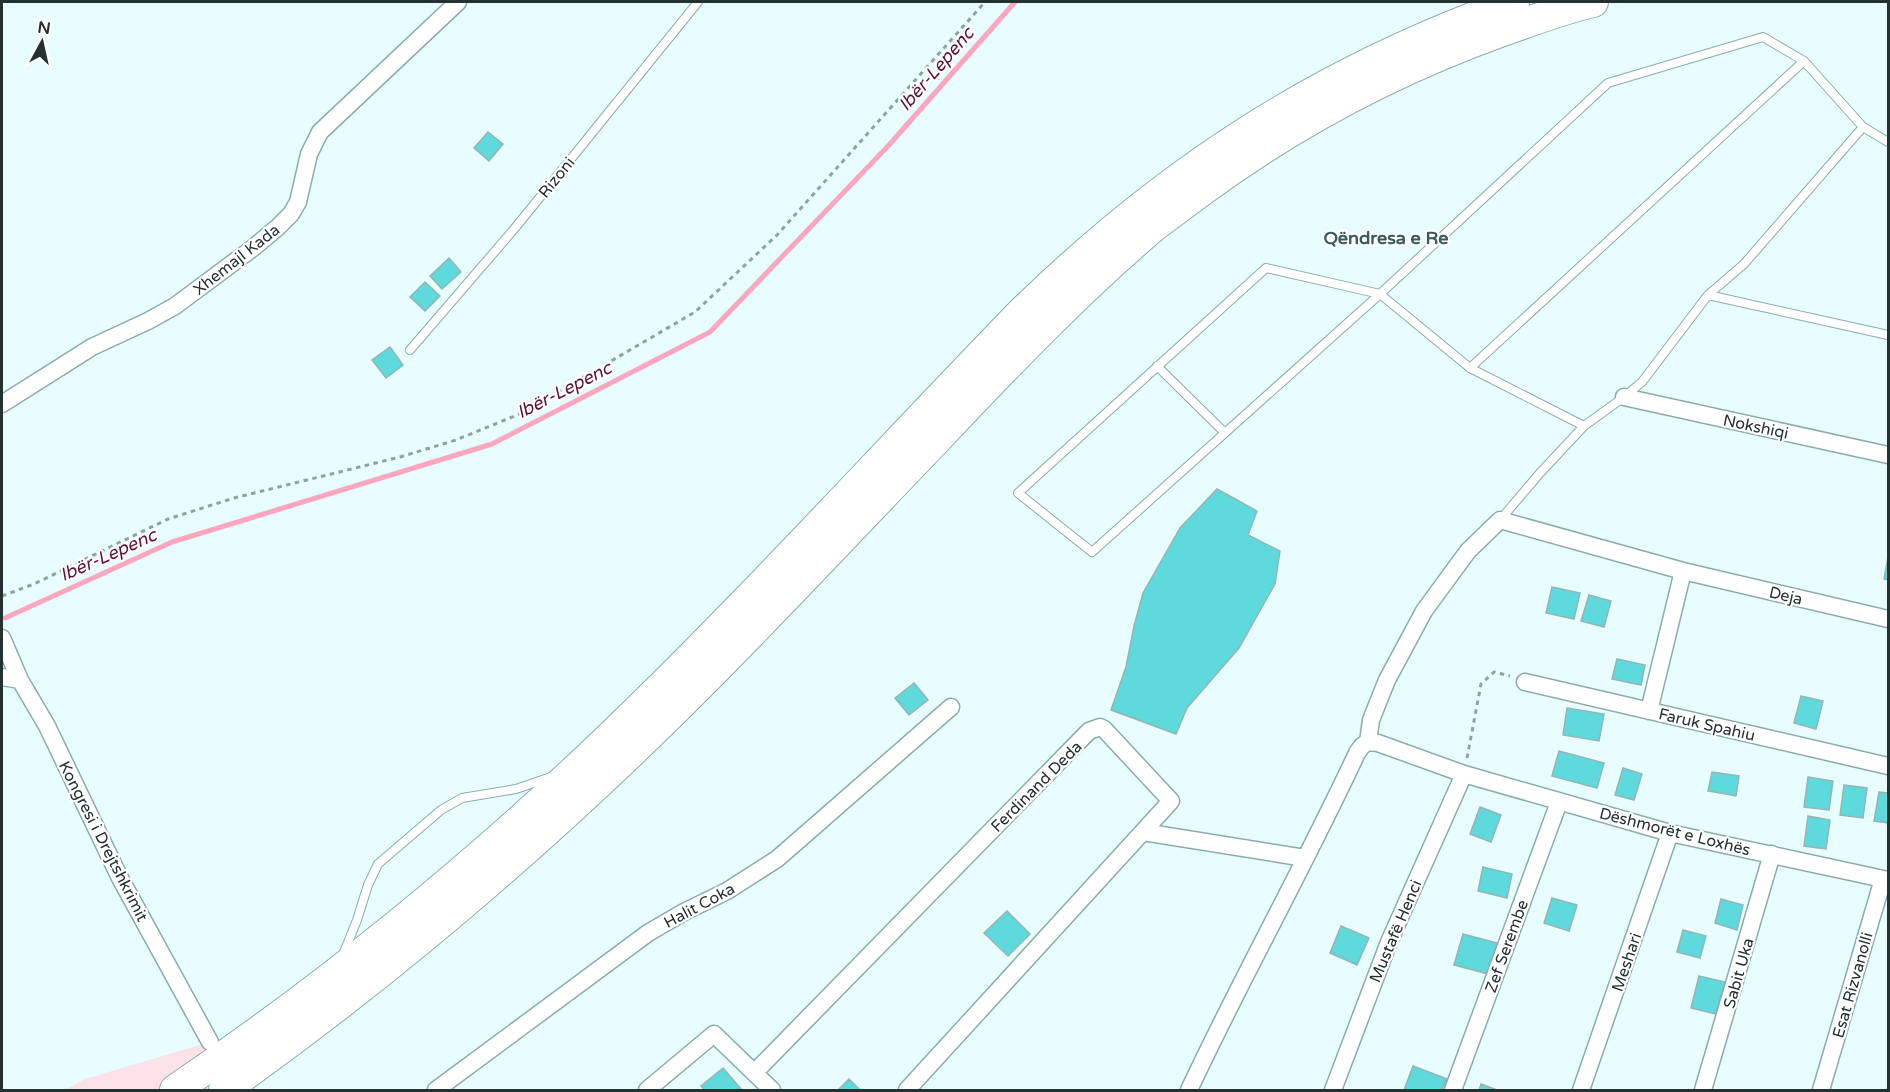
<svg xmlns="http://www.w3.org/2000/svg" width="1890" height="1092" viewBox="0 0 1890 1092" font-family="'Varela Round',sans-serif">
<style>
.green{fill:#fae2e8}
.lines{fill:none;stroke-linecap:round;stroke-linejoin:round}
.stream{stroke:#fea5c0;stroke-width:5}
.building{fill:#5edadd;stroke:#93b5b5;stroke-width:1.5}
.lane-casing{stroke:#8aacac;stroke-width:10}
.street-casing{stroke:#8aacac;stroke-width:19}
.highway-casing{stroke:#8aacac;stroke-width:32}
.path{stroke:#91a2a2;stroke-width:3;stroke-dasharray:4.5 4.5;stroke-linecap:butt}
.lane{stroke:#fff;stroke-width:8}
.street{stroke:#fff;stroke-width:16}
.highway{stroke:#fff;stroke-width:30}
.labels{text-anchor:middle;stroke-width:4.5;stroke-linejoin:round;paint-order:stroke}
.street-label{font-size:16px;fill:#243131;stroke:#fff}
.water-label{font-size:18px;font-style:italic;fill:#5e1232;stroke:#fff}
.neighbourhood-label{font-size:18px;font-weight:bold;fill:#3b5a5b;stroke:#fff}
</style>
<rect width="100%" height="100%" fill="#e8fdfd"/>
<path class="green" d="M210,1042L235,1090H64L85,1079Z"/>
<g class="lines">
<path class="stream" d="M5,618L172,542L492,444L710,332L889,145L1015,2"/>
</g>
<path class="building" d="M488,132L503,144L489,161L474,148Z
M449,258L461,272L442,289L430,276Z
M425,282L440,296L425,311L410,297Z
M390,347L403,365L386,378L372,360Z
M1217,489L1257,511L1248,535L1280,551L1275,584L1239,648L1187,708L1176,734L1111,710L1126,667L1134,626L1143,593L1180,528Z
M1888,557V580L1884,579Z
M1552,587L1580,593L1574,619L1546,613Z
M1589,595L1611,601L1604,627L1581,621Z
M1617,659L1645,665L1641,685L1612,679Z
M914,683L928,700L909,715L895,698Z
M1801,696L1823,701L1816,729L1794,723Z
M1567,708L1604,714L1599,741L1563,735Z
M1559,751L1604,763L1597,788L1552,776Z
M1623,768L1642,774L1634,800L1615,795Z
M1712,772L1739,776L1736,796L1708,791Z
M1808,777L1833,781L1829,810L1804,807Z
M1844,785L1867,788L1863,818L1840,815Z
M1879,792L1888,793V823L1874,821Z
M1480,807L1501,815L1491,842L1470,834Z
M1808,816L1830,820L1826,849L1804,846Z
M1483,867L1512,874L1507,898L1478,891Z
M1552,898L1577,905L1569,931L1544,923Z
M1721,899L1743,905L1737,930L1715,923Z
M1007,911L1030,934L1008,956L984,933Z
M1341,926L1369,938L1357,965L1330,953Z
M1683,930L1706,936L1700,958L1677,952Z
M1463,934L1497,943L1488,974L1454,965Z
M1699,976L1725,982L1716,1014L1691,1008Z
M1413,1066L1447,1079L1442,1090H1404Z
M723,1068L742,1090H705L701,1086Z
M849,1079L860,1090H838Z
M1481,1084L1497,1090H1479Z"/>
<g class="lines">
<g class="lane-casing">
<path id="lane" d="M1708,295L1888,335
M410,350L515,228L698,2
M1157,366L1225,433
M1470,368L1804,61
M1584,426L1470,368L1380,294L1092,552L1018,493L1266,268L1380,294L1608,83L1763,37L1804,61L1863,127
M1500,520L1540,473L1584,426L1624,397L1642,382L1708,295L1744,264L1863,127L1888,142
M343,955L357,920L368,885L378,864L441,810L462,798L516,789L551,777"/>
</g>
<g class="street-casing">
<path id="street" d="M1624,397L1888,455
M2,404L92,347L148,321L175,306L253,248L278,227L291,214L298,202L309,154L320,132L458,2
M2,638L20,680L47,726L120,878L210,1042
M2,677L20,680
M1525,682L1888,766
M1649,711L1683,571
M1368,742L1371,720L1387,680L1424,611L1468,551L1500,520L1683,571L1888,619
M1143,832L1305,858
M754,1073L1089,731L1100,727L1104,729L1171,801L907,1090
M436,1090L648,933L684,912L727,891L777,859L951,707
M647,1090L714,1034L772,1090
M1189,1090C1242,977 1304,867 1357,753L1362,746L1368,742L1378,743L1464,774L1670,833L1888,880
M1333,1090L1389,942L1464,774
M1453,1090L1559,802
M1581,1090L1670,833
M1703,1090L1772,854
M1821,1090L1883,879"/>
</g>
<g class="highway-casing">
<path id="highway" d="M175,1090C331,984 479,863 615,732C755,597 886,452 1022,312C1169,169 1321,71 1514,2
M224,1090C400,965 564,823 716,669C791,593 864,515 938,438C1007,365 1077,292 1153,227C1167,216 1182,206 1196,195C1289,126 1392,71 1500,32C1531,21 1562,9 1593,2"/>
</g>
<path class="path" d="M2,596L34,584L168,519L234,498L400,457L456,440L522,413L695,312L777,235L985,2
M1467,758L1481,684L1494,672L1510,676"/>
<use href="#lane" class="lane"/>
<use href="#street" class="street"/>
<use href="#highway" class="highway"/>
</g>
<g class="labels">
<g class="street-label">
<text transform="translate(556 177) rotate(-51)" y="6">Rizoni</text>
<text transform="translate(236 259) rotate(-38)" y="6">Xhemajl Kada</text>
<text transform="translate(1756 426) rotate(12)" y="6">Nokshiqi</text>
<text transform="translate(1786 595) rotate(13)" y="6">Deja</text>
<text transform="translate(1707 724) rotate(13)" y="6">Faruk Spahiu</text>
<text transform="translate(1036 786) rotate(-45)" y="6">Ferdinand Deda</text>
<text transform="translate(1675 831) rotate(14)" y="6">Dëshmorët e Loxhës</text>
<text transform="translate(104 841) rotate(63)" y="6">Kongresi i Drejtshkrimit</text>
<text transform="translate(699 905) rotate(-28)" y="6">Halit Coka</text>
<text transform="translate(1395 931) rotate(-67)" y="6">Mustafë Henci</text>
<text transform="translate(1506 946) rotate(-70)" y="6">Zef Serembe</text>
<text transform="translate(1626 962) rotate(-71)" y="6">Meshari</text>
<text transform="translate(1738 973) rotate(-74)" y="6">Sabit Uka</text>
<text transform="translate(1852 985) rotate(-74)" y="6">Esat Rizvanolli</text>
</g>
<g class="water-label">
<text transform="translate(936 69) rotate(-49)" y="6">Ibër-Lepenc</text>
<text transform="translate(564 390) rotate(-27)" y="6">Ibër-Lepenc</text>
<text transform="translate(108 555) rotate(-24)" y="6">Ibër-Lepenc</text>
</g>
<g class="neighbourhood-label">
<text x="1386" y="244">Qëndresa e Re</text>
</g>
</g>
<rect width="1890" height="1092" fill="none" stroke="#243131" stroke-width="6"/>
<g transform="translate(42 42) rotate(8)" stroke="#ffffff" stroke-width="4.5" paint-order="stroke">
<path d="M0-4.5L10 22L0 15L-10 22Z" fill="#243131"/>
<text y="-9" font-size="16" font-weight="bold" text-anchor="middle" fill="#243131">N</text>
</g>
</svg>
